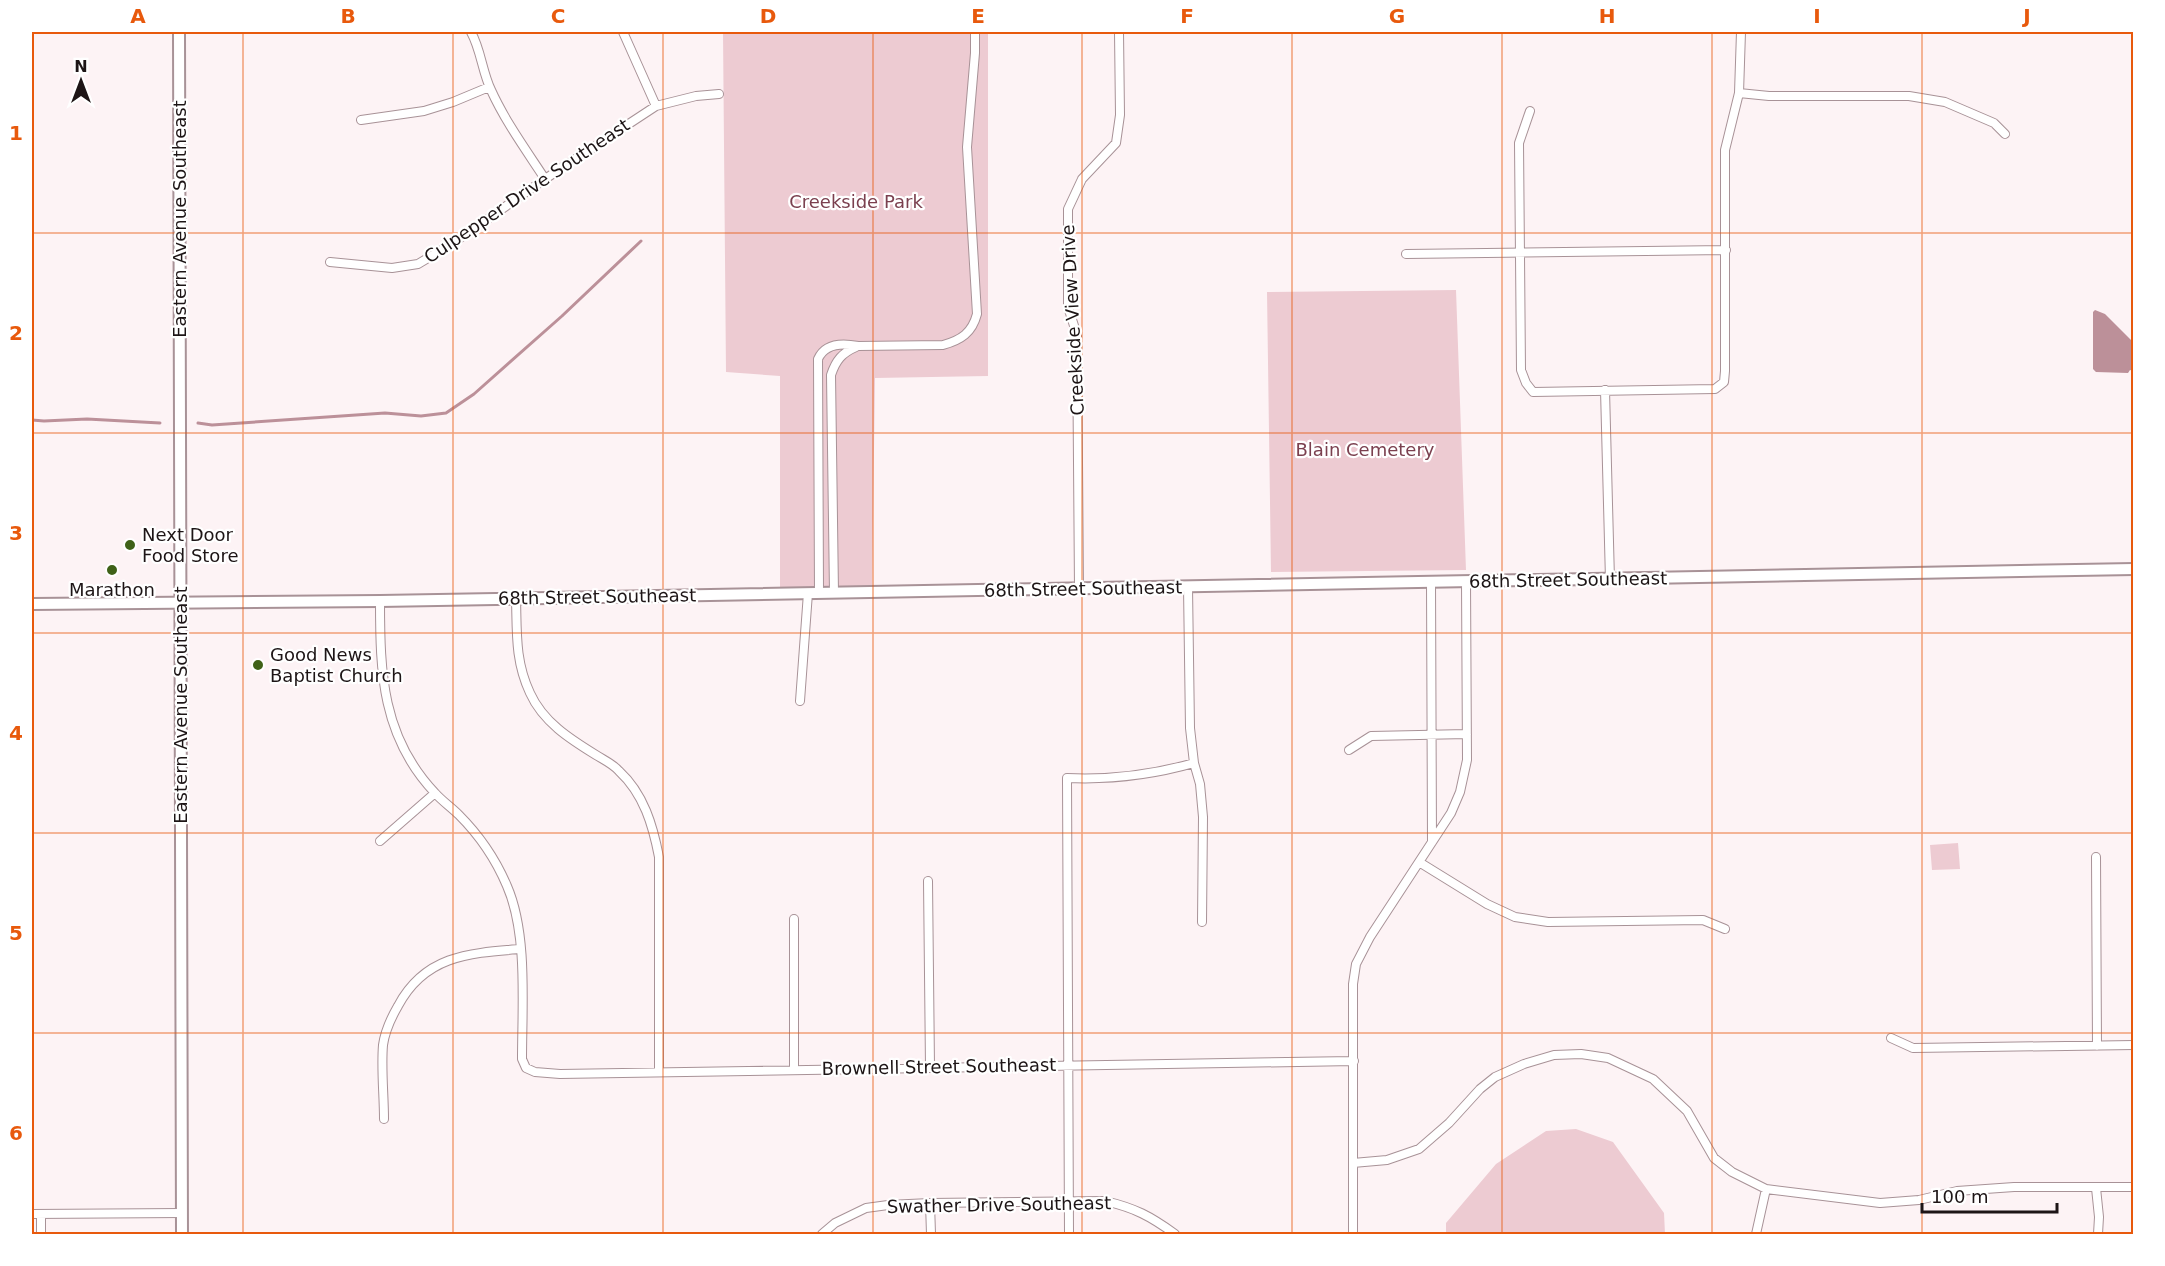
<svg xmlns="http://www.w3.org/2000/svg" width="2165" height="1266" viewBox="0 0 2165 1266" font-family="'DejaVu Sans',sans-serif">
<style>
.green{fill:#edcbd2}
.water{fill:#bc9099}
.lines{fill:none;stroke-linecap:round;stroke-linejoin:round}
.stream{stroke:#bc9099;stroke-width:3}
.street-casing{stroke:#a89297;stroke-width:10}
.secondary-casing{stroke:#a89297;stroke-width:14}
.street{stroke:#fff;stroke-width:8}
.secondary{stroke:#fff;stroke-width:10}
.grid{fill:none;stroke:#e8590c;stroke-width:1.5;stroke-opacity:0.55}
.poi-dot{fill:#3f6117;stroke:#fff;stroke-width:2}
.labels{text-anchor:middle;stroke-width:4.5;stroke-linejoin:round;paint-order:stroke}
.street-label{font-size:18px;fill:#1d1516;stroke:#fff}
.park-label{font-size:18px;fill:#7b404f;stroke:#fff}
.poi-label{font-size:18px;fill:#1d1516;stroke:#fff;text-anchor:start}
.neatline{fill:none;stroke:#e8590c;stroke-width:2}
.grid-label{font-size:20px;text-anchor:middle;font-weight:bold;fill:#e8590c}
</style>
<rect width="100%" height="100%" fill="#fdf3f5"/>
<path class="green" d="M723,32H988V376L875,378L872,592L780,594V376L726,372Z
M1456,290L1466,570L1271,572L1267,292Z
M1958,843L1960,869L1932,870L1930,845Z
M1576,1129L1613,1142L1664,1213L1665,1234H1446V1223L1496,1164L1546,1131Z"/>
<path class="water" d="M2095,310L2105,314L2133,342V371L2130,370L2128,373L2096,372L2093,369V312Z"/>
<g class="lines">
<path class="stream" d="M32,420L44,421L87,419L160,423
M198,423L212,425L385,413L421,416L446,413L474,394L562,316L641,241"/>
<g class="street-casing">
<path id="street" d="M471,32C481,50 482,71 491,90C505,121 526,150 545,179
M623,32L656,106
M1739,93L1769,96H1909L1945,102L1994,123L2005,134
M1530,111L1519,143L1521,370L1526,383L1533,392L1715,389L1724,382L1725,371V150L1739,93L1741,32
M361,120L424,111L453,102L489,87
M1406,254L1726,250
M330,262L392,268L418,264L453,243L545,179L656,106L696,96L719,94
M1605,390L1610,580
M1431,582L1432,842
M1188,587L1190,728L1194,763L1200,784L1203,817L1202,922
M1079,589L1077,335L1068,307V209L1082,179L1116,143L1120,115L1119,32
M819,593L818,359C825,343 843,343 858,346L943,345C961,340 972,333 977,314L967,147L975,53V32
M834,593L831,375C836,360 842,353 856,347
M516,598C517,633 515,661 530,693C543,722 570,739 596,755C604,760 613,764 619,771C644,794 653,826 659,857V1071
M380,601C380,673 382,737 435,793C442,801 451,807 459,815C479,835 496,860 507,886C528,934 522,1006 522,1059L526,1068L535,1072L560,1074L1354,1061
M800,701L808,593
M1349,750L1371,736L1467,734
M380,841L435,793
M2096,857L2097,1046
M1419,862L1487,904L1515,917L1548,922L1703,920L1725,929
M928,881L930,1067
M794,919V1069
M1891,1038L1913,1048L2134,1045
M384,1119C384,1095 381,1069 383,1045C385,1031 391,1018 398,1006C425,955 470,953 521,949
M1353,1163L1387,1160L1419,1149L1449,1123L1480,1089L1495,1077L1524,1064L1554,1055L1581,1054L1608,1058L1653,1079L1687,1111L1714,1158L1732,1172L1766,1189L1880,1203L1919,1200L1957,1191L2014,1187H2134
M2096,1188L2099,1217L2098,1234
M930,1203L931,1234
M32,1214L182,1213
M41,1215V1234
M822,1234L835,1223L866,1208L888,1205L930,1203L1105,1201C1135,1208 1150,1216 1175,1234
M1069,1234L1067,778C1111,780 1152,775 1194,763
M1353,1234V984L1356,964L1370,937L1451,813L1460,792L1467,760L1466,582
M1756,1234L1766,1189"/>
</g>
<g class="secondary-casing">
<path id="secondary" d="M179,32L182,1234
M32,604L380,601L2134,569"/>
</g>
<use href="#street" class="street"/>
<use href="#secondary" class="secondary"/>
</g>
<path class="grid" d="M243,32V1234M453,32V1234M663,32V1234M873,32V1234M1082,32V1234M1292,32V1234M1502,32V1234M1712,32V1234M1922,32V1234M32,233H2134M32,433H2134M32,633H2134M32,833H2134M32,1033H2134"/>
<g class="poi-dot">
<circle cx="130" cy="545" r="6"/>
<circle cx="112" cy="570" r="6"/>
<circle cx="258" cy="665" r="6"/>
</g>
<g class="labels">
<g class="street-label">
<text transform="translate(527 191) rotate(-34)" y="6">Culpepper Drive Southeast</text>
<text transform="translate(180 219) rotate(-90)" y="6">Eastern Avenue Southeast</text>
<text transform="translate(1073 320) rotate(-93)" y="6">Creekside View Drive</text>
<text transform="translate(1568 580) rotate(-1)" y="6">68th Street Southeast</text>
<text transform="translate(1083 589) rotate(-1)" y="6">68th Street Southeast</text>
<text transform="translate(597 597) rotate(-1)" y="6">68th Street Southeast</text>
<text transform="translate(181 705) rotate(-90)" y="6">Eastern Avenue Southeast</text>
<text transform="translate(939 1067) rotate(-1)" y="6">Brownell Street Southeast</text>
<text transform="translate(999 1205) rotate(-1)" y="6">Swather Drive Southeast</text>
</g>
<g class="park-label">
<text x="856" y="208">Creekside Park</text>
<text x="1365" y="456">Blain Cemetery</text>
</g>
<g class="poi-label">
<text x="142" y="541">Next Door<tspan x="142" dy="21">Food Store</tspan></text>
<text x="112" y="596" text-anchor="middle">Marathon</text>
<text x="270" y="661">Good News<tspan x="270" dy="21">Baptist Church</tspan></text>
</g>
</g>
<rect width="2165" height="1266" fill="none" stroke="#ffffff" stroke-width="66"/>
<g transform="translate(81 81)" stroke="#ffffff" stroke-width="4.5" paint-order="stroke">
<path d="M0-4.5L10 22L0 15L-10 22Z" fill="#1d1516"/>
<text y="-9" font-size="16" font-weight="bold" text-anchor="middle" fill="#1d1516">N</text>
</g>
<path d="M1922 1203v9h135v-9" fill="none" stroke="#1d1516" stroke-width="3"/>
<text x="1931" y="1203" font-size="18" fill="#1d1516" stroke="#ffffff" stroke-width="4.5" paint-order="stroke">100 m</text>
<rect x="33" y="33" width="2099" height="1200" class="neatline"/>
<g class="grid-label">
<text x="138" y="23">A</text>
<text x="348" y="23">B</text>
<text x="558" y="23">C</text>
<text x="768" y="23">D</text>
<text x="978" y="23">E</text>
<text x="1187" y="23">F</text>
<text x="1397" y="23">G</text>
<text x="1607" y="23">H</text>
<text x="1817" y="23">I</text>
<text x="2027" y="23">J</text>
<text x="16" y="140">1</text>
<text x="16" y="340">2</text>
<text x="16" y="540">3</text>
<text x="16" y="740">4</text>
<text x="16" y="940">5</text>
<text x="16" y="1140">6</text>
</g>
</svg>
